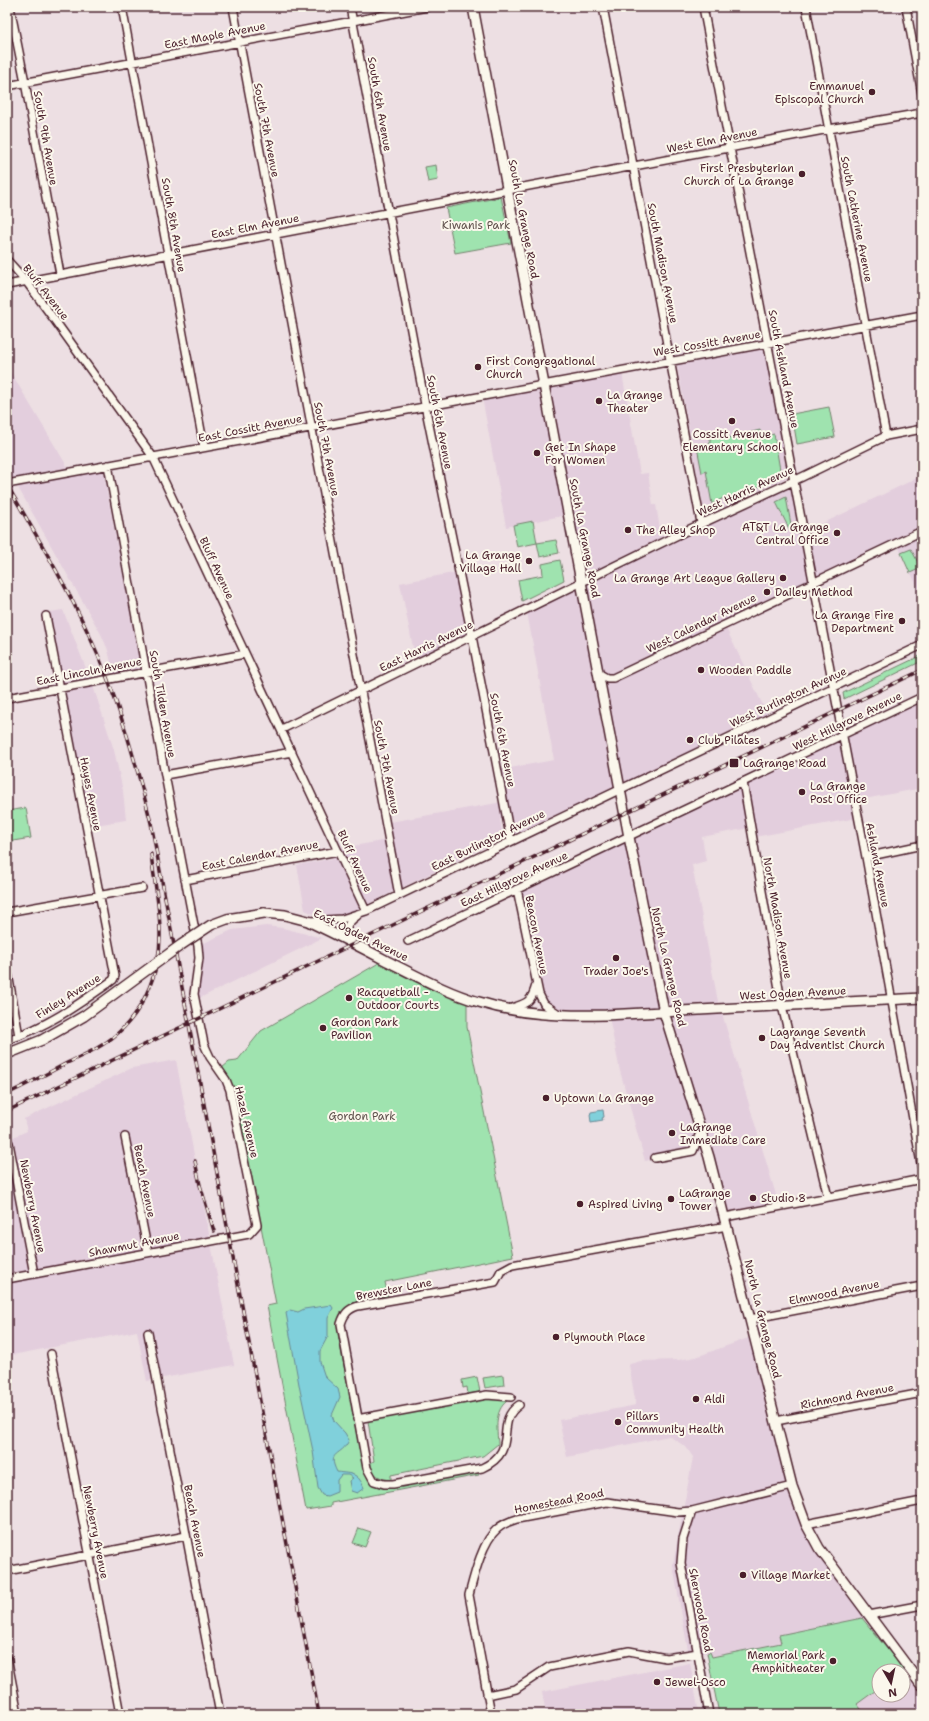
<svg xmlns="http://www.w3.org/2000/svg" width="929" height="1721" viewBox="0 0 929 1721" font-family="'Shantell Sans',sans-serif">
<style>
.built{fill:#e3cedd}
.green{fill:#9fe3af;stroke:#74816d}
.water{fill:#80d0db;stroke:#6a8995}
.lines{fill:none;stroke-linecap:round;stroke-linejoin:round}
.minor-casing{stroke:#4a1f2b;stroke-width:10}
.major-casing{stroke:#4a1f2b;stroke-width:12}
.minor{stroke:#fbf7ec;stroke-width:7}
.major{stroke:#fbf7ec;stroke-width:9}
.rail-casing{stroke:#4a1f2b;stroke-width:3.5}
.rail{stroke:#fbf7ec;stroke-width:2;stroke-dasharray:6;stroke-linecap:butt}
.major-bridge-casing{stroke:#4a1f2b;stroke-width:12;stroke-linecap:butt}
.major-bridge{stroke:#fbf7ec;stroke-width:9}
.poi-dot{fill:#4a1f2b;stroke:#fbf7ec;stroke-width:1.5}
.labels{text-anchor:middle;stroke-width:4;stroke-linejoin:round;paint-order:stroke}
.street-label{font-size:11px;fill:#4a1f2b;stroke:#fbf7ec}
.poi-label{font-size:11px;fill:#4a1f2b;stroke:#fbf7ec;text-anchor:start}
.park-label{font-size:11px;fill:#5f504c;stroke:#fbf7ec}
</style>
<rect width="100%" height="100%" fill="#eddfe3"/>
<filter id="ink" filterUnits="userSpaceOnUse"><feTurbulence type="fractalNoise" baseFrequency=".025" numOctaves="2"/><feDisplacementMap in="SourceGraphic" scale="8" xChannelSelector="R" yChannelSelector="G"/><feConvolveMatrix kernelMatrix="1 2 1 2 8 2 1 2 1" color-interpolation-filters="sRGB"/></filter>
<g filter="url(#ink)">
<path class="built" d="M764,349L788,477L705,516L677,364Z
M7,366L73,476L103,470L141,670L114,675L108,650L101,634L7,468Z
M622,373L640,474L648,473L653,505H656L662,541L582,581L545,386Z
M542,387L567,515L506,527L482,397Z
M917,478L922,489V527L814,579L807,531Z
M793,481L811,581L606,679L599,673L583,584Z
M922,532V588L919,590L897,544Z
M458,572L470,635L416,662L400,583Z
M579,587L617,787L512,838L499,770L554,760L527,612Z
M63,610L94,689L114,750L123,791L126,820L90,826L50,612Z
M725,626L768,716L622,785L603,685Z
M922,700V788L859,800L847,737Z
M841,738L857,818L754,837L744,784Z
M741,788L749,828L702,837L706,861L692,865L719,1007L665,1008L631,838Z
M503,802L506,818L500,819L503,838L344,916L331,917L318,916L305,910L297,865L335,858L342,848L393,839L390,822Z
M628,839L662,1009L559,1013L547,1005L539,994L518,890Z
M266,926L283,928L322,938L196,1000L203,965L202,944L232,930Z
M721,1010L779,1205L726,1215L667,1013Z
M663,1014L703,1150L645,1161L620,1071L609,1017Z
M176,1060L234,1365L147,1381L137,1331L7,1356V1140L27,1131L24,1119L132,1068Z
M754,1336L804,1525L868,1617L780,1635L781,1643L711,1657L710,1652L689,1656L673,1565L693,1457L686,1447L669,1436L567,1457L559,1420L636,1405L629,1365L630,1364L641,1361L679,1360L696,1357Z
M690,1663L699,1714H546L542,1692Z
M908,1669L922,1688V1714H865L857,1704L879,1688V1695H903V1672Z"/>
<path class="green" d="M436,165L438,180L428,182L425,167Z
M501,197L511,243L455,253L446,208Z
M829,407L835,437L797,444L792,414Z
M760,430L761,437L774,434L781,476L729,501L727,496L712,504L706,471L702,473L697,447L710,444V438L727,435L728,438Z
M786,497L792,530L790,531L776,502Z
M533,521L537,543L556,540L559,553L540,557L537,543L517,547L513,525Z
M911,549L921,568L910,573L901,553Z
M560,560L564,580L522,601L518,580L543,575L542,564Z
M922,655V661L844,699L843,693Z
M26,808L31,838L7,842V811Z
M384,960L467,999V1027L513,1256L385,1282L388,1296C359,1301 338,1298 338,1334L363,1467C368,1479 375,1488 389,1488L478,1472L479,1475L331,1503V1506L306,1510L267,1306L276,1304L237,1102L233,1086L222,1068L229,1062L237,1061L261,1031Z
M503,1375L504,1385L485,1388L483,1378Z
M477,1377L480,1392L468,1394L467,1387L463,1388L462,1380Z
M499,1398L507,1401C494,1411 497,1429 498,1444L483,1456L391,1475V1480C381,1479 371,1475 370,1463L374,1461L368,1421L486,1399Z
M359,1528L371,1532L365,1547L353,1543Z
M862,1618L905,1671H879V1688L857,1704L865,1714H719L707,1653L710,1652L712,1657L781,1643L779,1635Z"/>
<path class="water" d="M603,1110L604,1117L602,1118L603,1120L591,1122L590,1115L591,1112Z
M331,1305L333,1308L328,1318V1336L320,1351V1362L325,1377L338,1389L340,1397L332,1415L334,1421L345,1433L349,1440C342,1457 326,1450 337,1472C351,1474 358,1472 364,1488L357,1493L351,1491L349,1481L353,1478L348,1475H341L337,1480V1492L327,1496L322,1495L318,1488L313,1451L300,1390L286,1313L290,1310L298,1312L304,1309Z"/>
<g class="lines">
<g class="minor-casing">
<path id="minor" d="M10,7L25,82L60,274
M122,7L204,447
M233,7L399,895
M350,7L427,415L472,636L511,841
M603,7L701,523
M703,7L866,857L922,1169
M806,7L886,436
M906,7L922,94
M7,86L427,7
M7,260L26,281L56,322L153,457L366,911
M7,285L829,129L922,113
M7,484L922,315
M598,673L607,678H613L922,531
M7,698L245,654
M282,729L690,529L802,477L886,436L922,429
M165,775L292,752
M743,782L782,1006L828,1197
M866,857L922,845
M185,880L338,851
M517,889L539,994L544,1004L560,1015
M7,912L142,888
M310,921L342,919L366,911L922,645
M349,941C344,929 347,923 357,916
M408,941L922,697
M7,968L19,1036
M509,1009C526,1003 531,1004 536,985
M7,1040C47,1027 79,1004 113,980L115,976L46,616
M125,1137L148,1252
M9,1143L34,1274
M655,1158L693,1151L701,1130
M725,1217L922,1179
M7,1279L249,1234L257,1225L230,1090L226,1080L210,1057L204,1044L194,994L199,958L198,946L165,775L108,465
M750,1319L922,1286
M148,1333L220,1714
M51,1354L120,1714
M519,1405C493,1423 521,1450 482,1468L393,1484H384L374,1481L367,1468L341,1324C344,1314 348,1309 358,1306L495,1282L501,1271L512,1265L727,1226
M357,1419L487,1395L511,1397
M776,1421L922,1393
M692,1511L683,1539L681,1563L709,1714
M806,1524L922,1501
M7,1571L186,1536
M869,1615L922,1605
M7,1657L18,1714
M487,1695L516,1689L549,1667L629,1651L666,1658L698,1653
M491,1714L469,1595C474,1576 482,1542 497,1529C503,1524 510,1521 517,1519L607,1502L678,1512L692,1511L792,1486"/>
</g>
<g class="major-casing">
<path id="major" d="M473,7L629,837L664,1012L709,1157L792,1486L806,1524L819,1548L922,1686
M264,913L285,915L308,921C335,934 361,947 387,961C417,976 447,993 479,1002C520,1015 563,1016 606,1015L922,998"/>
</g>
<use href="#minor" class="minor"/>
<use href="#major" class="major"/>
<g class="rail-casing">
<path id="rail" d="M7,485C36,535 65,583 89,635C117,695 135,759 151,823L319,1714
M7,1094C28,1084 48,1073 69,1062C86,1054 104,1046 118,1033C145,1009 161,968 160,932C160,906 154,880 151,854
M7,1111L922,670
M195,1161L200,1185L214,1231"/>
</g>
<use href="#rail" class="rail"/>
<g class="major-bridge-casing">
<path id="major-bridge" d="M7,1054L42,1040L84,1016L181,945L211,925L227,919L264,913"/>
</g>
<use href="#major-bridge" class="major-bridge"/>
</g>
</g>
<g class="poi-dot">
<circle cx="872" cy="92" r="4"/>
<circle cx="802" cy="174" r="4"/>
<circle cx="478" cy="367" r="4"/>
<circle cx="599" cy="401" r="4"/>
<circle cx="732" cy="421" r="4"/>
<circle cx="537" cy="453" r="4"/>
<circle cx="628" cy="530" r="4"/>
<circle cx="837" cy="533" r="4"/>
<circle cx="529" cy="561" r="4"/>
<circle cx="783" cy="578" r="4"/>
<circle cx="767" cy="592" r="4"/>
<circle cx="902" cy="621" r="4"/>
<circle cx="701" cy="670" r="4"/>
<circle cx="690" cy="740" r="4"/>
<rect x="729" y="758" width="10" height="10" rx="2"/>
<circle cx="802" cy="792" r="4"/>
<circle cx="616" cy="958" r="4"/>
<circle cx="349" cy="998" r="4"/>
<circle cx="323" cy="1028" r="4"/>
<circle cx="762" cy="1038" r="4"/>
<circle cx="546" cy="1098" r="4"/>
<circle cx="672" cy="1133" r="4"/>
<circle cx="753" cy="1198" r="4"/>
<circle cx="671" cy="1199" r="4"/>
<circle cx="580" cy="1204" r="4"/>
<circle cx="556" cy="1337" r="4"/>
<circle cx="696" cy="1399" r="4"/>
<circle cx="618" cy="1422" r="4"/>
<circle cx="743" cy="1575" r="4"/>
<circle cx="833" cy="1661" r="4"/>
<circle cx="657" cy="1682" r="4"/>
</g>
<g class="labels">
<g class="street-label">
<text transform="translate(215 35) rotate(-11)" y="4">East Maple Avenue</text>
<text transform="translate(380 104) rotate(80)" y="4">South 6th Avenue</text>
<text transform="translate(267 130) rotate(79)" y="4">South 7th Avenue</text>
<text transform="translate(46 138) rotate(80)" y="4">South 9th Avenue</text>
<text transform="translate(712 140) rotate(-11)" y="4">West Elm Avenue</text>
<text transform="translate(524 219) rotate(79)" y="4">South La Grange Road</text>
<text transform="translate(857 219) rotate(79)" y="4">South Catherine Avenue</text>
<text transform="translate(174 225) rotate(80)" y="4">South 8th Avenue</text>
<text transform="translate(255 226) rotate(-11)" y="4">East Elm Avenue</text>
<text transform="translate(663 263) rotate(79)" y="4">South Madison Avenue</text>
<text transform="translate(46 292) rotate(52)" y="4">Bluff Avenue</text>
<text transform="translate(707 343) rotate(-10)" y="4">West Cossitt Avenue</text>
<text transform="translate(784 369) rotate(79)" y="4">South Ashland Avenue</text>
<text transform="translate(440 422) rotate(79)" y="4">South 6th Avenue</text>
<text transform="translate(250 428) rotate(-11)" y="4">East Cossitt Avenue</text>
<text transform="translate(327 449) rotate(79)" y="4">South 7th Avenue</text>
<text transform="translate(745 491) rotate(-25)" y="4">West Harris Avenue</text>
<text transform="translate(585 538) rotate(79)" y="4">South La Grange Road</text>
<text transform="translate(217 568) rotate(65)" y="4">Bluff Avenue</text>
<text transform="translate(701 623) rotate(-26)" y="4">West Calendar Avenue</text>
<text transform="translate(426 646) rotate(-26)" y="4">East Harris Avenue</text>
<text transform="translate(89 671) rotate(-11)" y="4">East Lincoln Avenue</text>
<text transform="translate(788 697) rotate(-25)" y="4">West Burlington Avenue</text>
<text transform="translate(163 704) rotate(80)" y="4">South Tilden Avenue</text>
<text transform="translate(847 721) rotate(-26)" y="4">West Hillgrove Avenue</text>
<text transform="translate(503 740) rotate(79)" y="4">South 6th Avenue</text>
<text transform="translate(387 767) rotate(79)" y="4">South 7th Avenue</text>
<text transform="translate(91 794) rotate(79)" y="4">Hayes Avenue</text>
<text transform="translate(488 840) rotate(-26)" y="4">East Burlington Avenue</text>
<text transform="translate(260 855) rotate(-11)" y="4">East Calendar Avenue</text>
<text transform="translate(355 861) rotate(65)" y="4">Bluff Avenue</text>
<text transform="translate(878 865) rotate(79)" y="4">Ashland Avenue</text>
<text transform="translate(514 879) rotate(-25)" y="4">East Hillgrove Avenue</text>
<text transform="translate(778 918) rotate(80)" y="4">North Madison Avenue</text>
<text transform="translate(361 935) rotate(26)" y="4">East Ogden Avenue</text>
<text transform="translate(537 935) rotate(79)" y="4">Beacon Avenue</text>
<text transform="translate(669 967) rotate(77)" y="4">North La Grange Road</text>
<text transform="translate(793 993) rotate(-3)" y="4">West Ogden Avenue</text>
<text transform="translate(68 996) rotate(-32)" y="4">Finley Avenue</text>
<text transform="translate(247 1122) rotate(77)" y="4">Hazel Avenue</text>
<text transform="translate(145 1181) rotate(79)" y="4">Beach Avenue</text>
<text transform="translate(33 1206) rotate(79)" y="4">Newberry Avenue</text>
<text transform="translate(134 1244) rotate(-11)" y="4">Shawmut Avenue</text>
<text transform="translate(394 1289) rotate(-11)" y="4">Brewster Lane</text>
<text transform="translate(834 1292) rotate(-11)" y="4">Elmwood Avenue</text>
<text transform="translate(763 1319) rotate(76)" y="4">North La Grange Road</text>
<text transform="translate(847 1396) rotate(-11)" y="4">Richmond Avenue</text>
<text transform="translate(559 1501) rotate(-11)" y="4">Homestead Road</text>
<text transform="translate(195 1521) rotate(79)" y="4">Beach Avenue</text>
<text transform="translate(96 1532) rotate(79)" y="4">Newberry Avenue</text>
<text transform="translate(701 1610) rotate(79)" y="4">Sherwood Road</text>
</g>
<g class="poi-label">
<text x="864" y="90" text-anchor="end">Emmanuel<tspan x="864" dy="13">Episcopal Church</tspan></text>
<text x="794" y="172" text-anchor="end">First Presbyterian<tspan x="794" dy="13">Church of La Grange</tspan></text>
<text x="486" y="365">First Congregational<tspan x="486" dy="13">Church</tspan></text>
<text x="607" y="399">La Grange<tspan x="607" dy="13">Theater</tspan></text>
<text x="732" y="438" text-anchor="middle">Cossitt Avenue<tspan x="732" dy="13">Elementary School</tspan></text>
<text x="545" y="451">Get In Shape<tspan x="545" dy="13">For Women</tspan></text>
<text x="829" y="531" text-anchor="end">AT&amp;T La Grange<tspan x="829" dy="13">Central Office</tspan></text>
<text x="636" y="534">The Alley Shop</text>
<text x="521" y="559" text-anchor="end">La Grange<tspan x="521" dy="13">Village Hall</tspan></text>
<text x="775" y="582" text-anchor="end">La Grange Art League Gallery</text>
<text x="775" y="596">Dailey Method</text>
<text x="894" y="619" text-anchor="end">La Grange Fire<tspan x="894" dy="13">Department</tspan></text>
<text x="709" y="674">Wooden Paddle</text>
<text x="698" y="744">Club Pilates</text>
<text x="743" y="767">LaGrange Road</text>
<text x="810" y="790">La Grange<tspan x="810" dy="13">Post Office</tspan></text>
<text x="616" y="975" text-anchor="middle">Trader Joe's</text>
<text x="357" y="996">Racquetball -<tspan x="357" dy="13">Outdoor Courts</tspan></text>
<text x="331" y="1026">Gordon Park<tspan x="331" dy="13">Pavilion</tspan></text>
<text x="770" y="1036">Lagrange Seventh<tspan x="770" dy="13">Day Adventist Church</tspan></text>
<text x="554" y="1102">Uptown La Grange</text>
<text x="680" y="1131">LaGrange<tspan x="680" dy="13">Immediate Care</tspan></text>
<text x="679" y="1197">LaGrange<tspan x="679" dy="13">Tower</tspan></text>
<text x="761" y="1202">Studio 8</text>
<text x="588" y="1208">Aspired Living</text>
<text x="564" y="1341">Plymouth Place</text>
<text x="704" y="1403">Aldi</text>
<text x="626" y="1420">Pillars<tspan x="626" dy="13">Community Health</tspan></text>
<text x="751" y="1579">Village Market</text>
<text x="825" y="1659" text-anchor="end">Memorial Park<tspan x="825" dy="13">Amphitheater</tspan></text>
<text x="665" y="1686">Jewel-Osco</text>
</g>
<g class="park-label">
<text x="476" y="229">Kiwanis Park</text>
<text x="362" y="1120">Gordon Park</text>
</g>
</g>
<rect width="929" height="1721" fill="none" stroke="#fbf7ec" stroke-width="24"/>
<rect x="12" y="12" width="905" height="1697" fill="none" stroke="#4a1f2b" stroke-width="1.5" filter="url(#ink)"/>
<g transform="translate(891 1683) rotate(171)"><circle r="19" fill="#fbf7ec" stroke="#b4a19f"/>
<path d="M0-3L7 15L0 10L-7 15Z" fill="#4a1f2b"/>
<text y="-6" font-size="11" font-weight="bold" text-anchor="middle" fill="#4a1f2b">N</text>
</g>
</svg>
